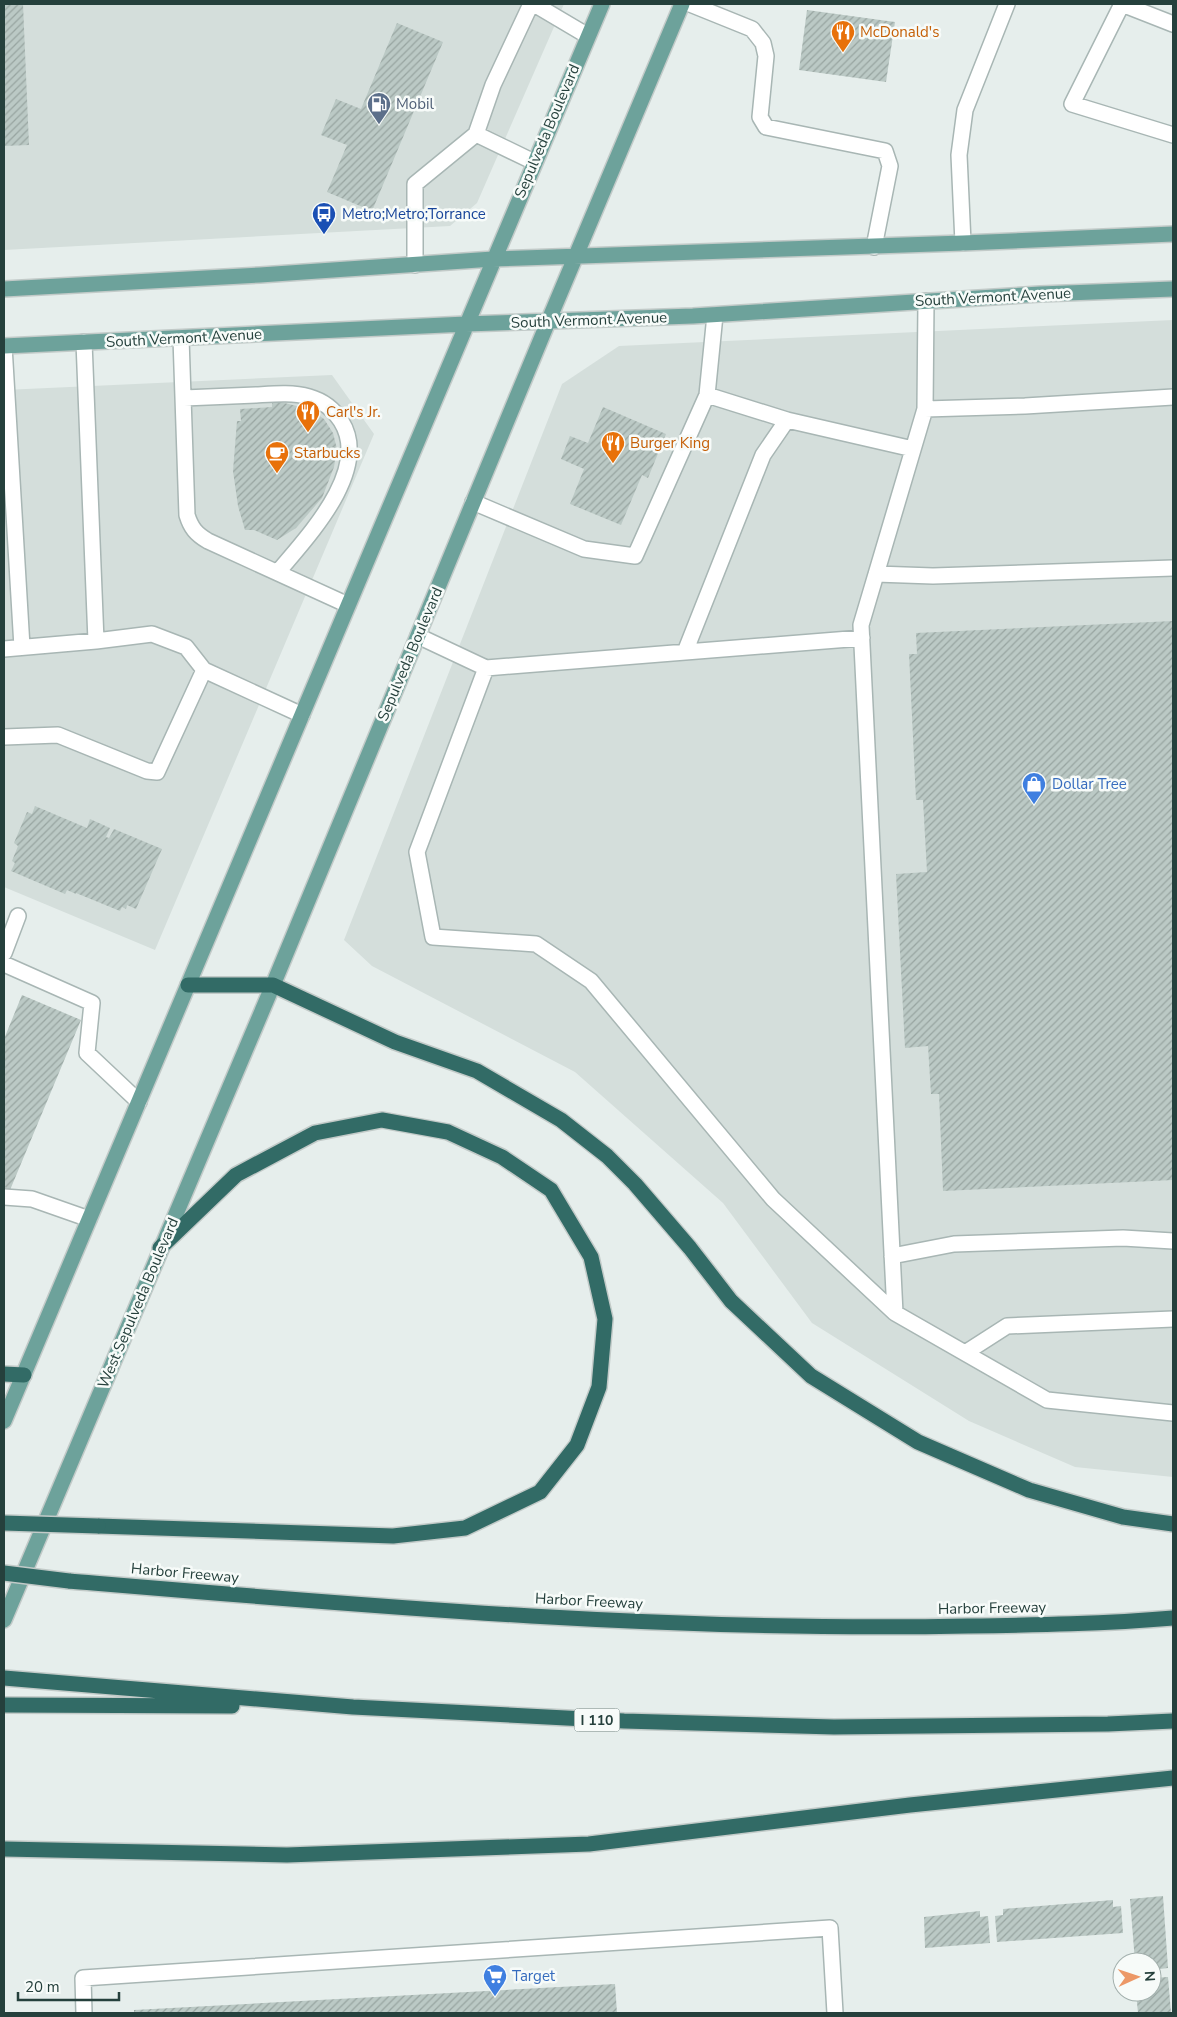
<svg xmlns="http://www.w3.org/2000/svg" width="1177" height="2017" viewBox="0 0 1177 2017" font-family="'Nunito Sans',sans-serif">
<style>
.built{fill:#d4dedb}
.building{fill:url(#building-hatch)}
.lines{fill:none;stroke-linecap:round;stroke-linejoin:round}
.lane-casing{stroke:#a8b6b4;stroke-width:18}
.primary-casing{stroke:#c2cac8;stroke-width:18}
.highway-casing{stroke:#c2cac8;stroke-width:18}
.lane{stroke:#fff;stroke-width:15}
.primary{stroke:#6da29b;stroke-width:15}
.highway{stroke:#326b66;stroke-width:15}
.highway-bridge-casing{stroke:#c2cac8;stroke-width:18;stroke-linecap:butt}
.highway-bridge{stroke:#326b66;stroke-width:15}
.labels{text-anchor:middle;stroke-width:5;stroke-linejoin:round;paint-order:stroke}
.shield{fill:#f7fbf9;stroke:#647875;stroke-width:1}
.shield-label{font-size:14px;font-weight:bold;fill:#25403c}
.food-label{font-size:15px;fill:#c56008;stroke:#f7fbf9;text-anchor:start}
.service-label{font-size:15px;fill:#4e5e75;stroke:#f7fbf9;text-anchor:start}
.street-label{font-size:15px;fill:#25403c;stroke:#f7fbf9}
.transit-label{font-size:15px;fill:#164399;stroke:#f7fbf9;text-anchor:start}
.shop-label{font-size:15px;fill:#366cbe;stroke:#f7fbf9;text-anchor:start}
</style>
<defs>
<pattern id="building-hatch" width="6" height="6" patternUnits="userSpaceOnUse" patternTransform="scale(1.25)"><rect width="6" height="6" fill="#bbc9c5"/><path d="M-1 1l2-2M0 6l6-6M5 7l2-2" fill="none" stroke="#98a5a1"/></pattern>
</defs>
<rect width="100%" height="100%" fill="#e6eeec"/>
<path class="built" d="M4,4H564L477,203L450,226L4,250Z
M1173,320V1477L1075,1467L969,1421L812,1323L723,1203L575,1072L372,966L344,940L562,384L619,346Z
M332,375L374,434L155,950L4,887V390Z"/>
<path class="building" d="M4,4H23L29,145L4,146Z
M807,10L895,22L886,82L799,70Z
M397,23L443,42L372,211L327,192L347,145L321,135L336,99L361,109Z
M272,400L301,407L314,412L324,419L333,433L337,449L334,467L322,498L296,528L277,540L254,530H245L238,506L233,471L237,421H241L240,409L272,407Z
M603,407L666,434L648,478L642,475L621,525L570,504L584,469L561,459L570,436L588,443Z
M1173,621V1180L943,1191L939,1094H931L928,1046L905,1048L896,874L927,872L923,800H916L909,654H917L916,633Z
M35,806L87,828L90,819L110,828L106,837L109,838L114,829L162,849L136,909L127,905L126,909L122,907L120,911L76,893V894L67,890L65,894L11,871L15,863L12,861L18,846L14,843L27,812L32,814Z
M22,995L81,1020L10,1190L4,1187V1039Z
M1163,1896L1168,1968L1152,1970V1962H1135L1130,1899Z
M1113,1900V1907L1121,1906L1123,1933L997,1942L995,1916L1003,1915V1909Z
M980,1911V1917L988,1916L990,1943L925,1948L924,1917Z
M1168,1977L1171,2013H1138L1136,1992H1152V1978Z
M615,1984L617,2013H134V2010Z"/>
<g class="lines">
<g class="lane-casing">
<path id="lane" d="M534,4L588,36
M690,4L752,29L763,43L766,56L760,117L766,127L885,151L890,166L874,247
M1122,4L1072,104L1173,135
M1122,4L1173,24
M476,134L534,162
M963,243L959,155L965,110L1007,4
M415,265V184L476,134L493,85L531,4
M181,338L187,515C191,528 196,534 208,541L348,605
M84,342L96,641
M4,346L22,647
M707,395L787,420
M184,398C208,397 232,396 256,395C273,394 292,392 309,397C323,401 333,408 341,421C372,470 307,537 278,572
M925,409L1025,406L1173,397
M473,502L584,549L635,556L707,395L715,315
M876,574L933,576L1173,568
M418,636L486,668L417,852L433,937L536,944L591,981L773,1199L895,1313L861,625L925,409L926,301
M4,649L96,641L152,634L186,647L204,670L302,715
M685,652L763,455L787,420L913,449
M486,668L862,638
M4,737L58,735L147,771L157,772L204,670
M4,953L18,916
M4,964L92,1003L87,1053L139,1102
M4,1197L32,1199L89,1219
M892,1256L954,1244L1123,1238L1173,1241
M895,1313L1047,1400L1173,1413
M965,1353L1007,1326L1173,1319
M84,2013L83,1978L830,1928L835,2013"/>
</g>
<g class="primary-casing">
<path id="primary" d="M4,289L260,275L493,259L963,243L1173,234
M4,346L466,324L693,316L1040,294L1173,289
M4,1421L602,4
M4,1620L273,985L548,322L682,4"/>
</g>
<g class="highway-casing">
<path id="highway" d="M188,985H273L395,1042L477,1071L561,1120L607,1156L635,1184L690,1248L731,1301L811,1376L918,1442L1029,1490L1123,1517L1173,1524
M4,1374L24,1375
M98,1526L393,1536L465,1528L540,1492L577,1445L599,1387L605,1319L591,1257L551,1190L502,1157L448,1132L382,1120L315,1133L236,1175L160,1248
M69,1581C368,1606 667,1632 968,1626C1036,1625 1105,1624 1173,1618
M4,1678L353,1707L624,1721L834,1727L1108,1724L1173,1721
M4,1705L232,1706
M4,1849L287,1855L589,1844L910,1805L1173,1778"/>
</g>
<use href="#lane" class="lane"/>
<use href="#primary" class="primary"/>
<use href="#highway" class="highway"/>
<g class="highway-bridge-casing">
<path id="highway-bridge" d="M4,1523L98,1526
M4,1573L69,1581"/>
</g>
<use href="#highway-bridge" class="highway-bridge"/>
</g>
<defs>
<g id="restaurant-pin" transform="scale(1.25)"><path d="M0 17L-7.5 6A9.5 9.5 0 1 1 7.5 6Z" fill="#e8710a" stroke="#f7fbf9"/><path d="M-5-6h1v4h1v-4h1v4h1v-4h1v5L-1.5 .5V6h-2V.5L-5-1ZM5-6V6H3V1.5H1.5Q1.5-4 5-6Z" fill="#fff"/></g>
<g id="fuel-pin" transform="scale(1.25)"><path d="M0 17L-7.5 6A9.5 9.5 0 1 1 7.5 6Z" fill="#5c6f8a" stroke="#f7fbf9"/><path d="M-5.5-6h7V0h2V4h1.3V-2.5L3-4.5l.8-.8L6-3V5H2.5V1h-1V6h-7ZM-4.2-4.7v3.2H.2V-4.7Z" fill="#fff"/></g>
<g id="bus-pin" transform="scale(1.25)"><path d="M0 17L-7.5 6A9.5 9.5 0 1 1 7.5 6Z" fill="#1a4fb4" stroke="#f7fbf9"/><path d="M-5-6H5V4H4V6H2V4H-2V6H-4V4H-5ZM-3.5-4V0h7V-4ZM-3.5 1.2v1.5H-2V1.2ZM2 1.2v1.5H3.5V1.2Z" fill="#fff"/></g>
<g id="cafe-pin" transform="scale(1.25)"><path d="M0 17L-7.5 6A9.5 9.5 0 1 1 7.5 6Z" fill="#e8710a" stroke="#f7fbf9"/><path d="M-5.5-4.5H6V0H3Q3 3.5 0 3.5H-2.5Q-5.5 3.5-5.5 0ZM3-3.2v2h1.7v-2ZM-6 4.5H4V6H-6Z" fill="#fff"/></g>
<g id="shop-pin" transform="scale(1.25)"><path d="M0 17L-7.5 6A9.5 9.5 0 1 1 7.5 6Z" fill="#3f7fe0" stroke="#f7fbf9"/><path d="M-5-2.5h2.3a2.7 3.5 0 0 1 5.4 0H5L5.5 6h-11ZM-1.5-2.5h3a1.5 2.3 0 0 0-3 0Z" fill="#fff"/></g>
<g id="supermarket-pin" transform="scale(1.25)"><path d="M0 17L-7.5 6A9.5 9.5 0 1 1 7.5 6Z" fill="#3f7fe0" stroke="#f7fbf9"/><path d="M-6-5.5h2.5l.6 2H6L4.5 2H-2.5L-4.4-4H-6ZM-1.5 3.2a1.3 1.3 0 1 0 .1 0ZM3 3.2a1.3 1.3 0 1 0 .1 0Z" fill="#fff"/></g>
</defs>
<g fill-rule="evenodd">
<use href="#restaurant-pin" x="843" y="32"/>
<use href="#fuel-pin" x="379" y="104"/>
<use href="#bus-pin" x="324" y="214"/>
<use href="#restaurant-pin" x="308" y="412"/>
<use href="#restaurant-pin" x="613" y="443"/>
<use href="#cafe-pin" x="277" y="453"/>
<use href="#shop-pin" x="1034" y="784"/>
<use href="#supermarket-pin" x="495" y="1976"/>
</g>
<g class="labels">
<rect class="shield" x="574.5" y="1708.5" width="45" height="23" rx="4"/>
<g class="shield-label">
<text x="597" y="1725">I 110</text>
</g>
<g class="food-label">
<text x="860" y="37">McDonald's</text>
<text x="326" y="417">Carl's Jr.</text>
<text x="630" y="448">Burger King</text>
<text x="294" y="458">Starbucks</text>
</g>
<g class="service-label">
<text x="396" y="109">Mobil</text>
</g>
<g class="street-label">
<text transform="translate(547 131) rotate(-67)" y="5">Sepulveda Boulevard</text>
<text transform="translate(993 297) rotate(-3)" y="5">South Vermont Avenue</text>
<text transform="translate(589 320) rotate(-2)" y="5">South Vermont Avenue</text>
<text transform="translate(184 338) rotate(-3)" y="5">South Vermont Avenue</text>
<text transform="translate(410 654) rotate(-67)" y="5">Sepulveda Boulevard</text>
<text transform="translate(138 1303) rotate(-67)" y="5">West Sepulveda Boulevard</text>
<text transform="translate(185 1573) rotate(5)" y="5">Harbor Freeway</text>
<text transform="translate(589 1601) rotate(3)" y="5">Harbor Freeway</text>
<text transform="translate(992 1608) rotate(-1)" y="5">Harbor Freeway</text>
</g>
<g class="transit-label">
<text x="342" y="219">Metro;Metro;Torrance</text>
</g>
<g class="shop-label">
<text x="1052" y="789">Dollar Tree</text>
<text x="512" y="1981">Target</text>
</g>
</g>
<rect width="1177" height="2017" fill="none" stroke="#25403c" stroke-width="10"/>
<g transform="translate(1137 1977) rotate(87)"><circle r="24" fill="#f7fbf9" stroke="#a3b0ad"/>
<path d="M0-4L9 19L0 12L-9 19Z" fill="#ec9867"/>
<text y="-8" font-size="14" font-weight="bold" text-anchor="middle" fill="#25403c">N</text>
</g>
<path d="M18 1992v8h101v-8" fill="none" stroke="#25403c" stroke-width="2.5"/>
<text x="25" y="1992" font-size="15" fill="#25403c" stroke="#f7fbf9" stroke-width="4" paint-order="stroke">20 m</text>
</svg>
